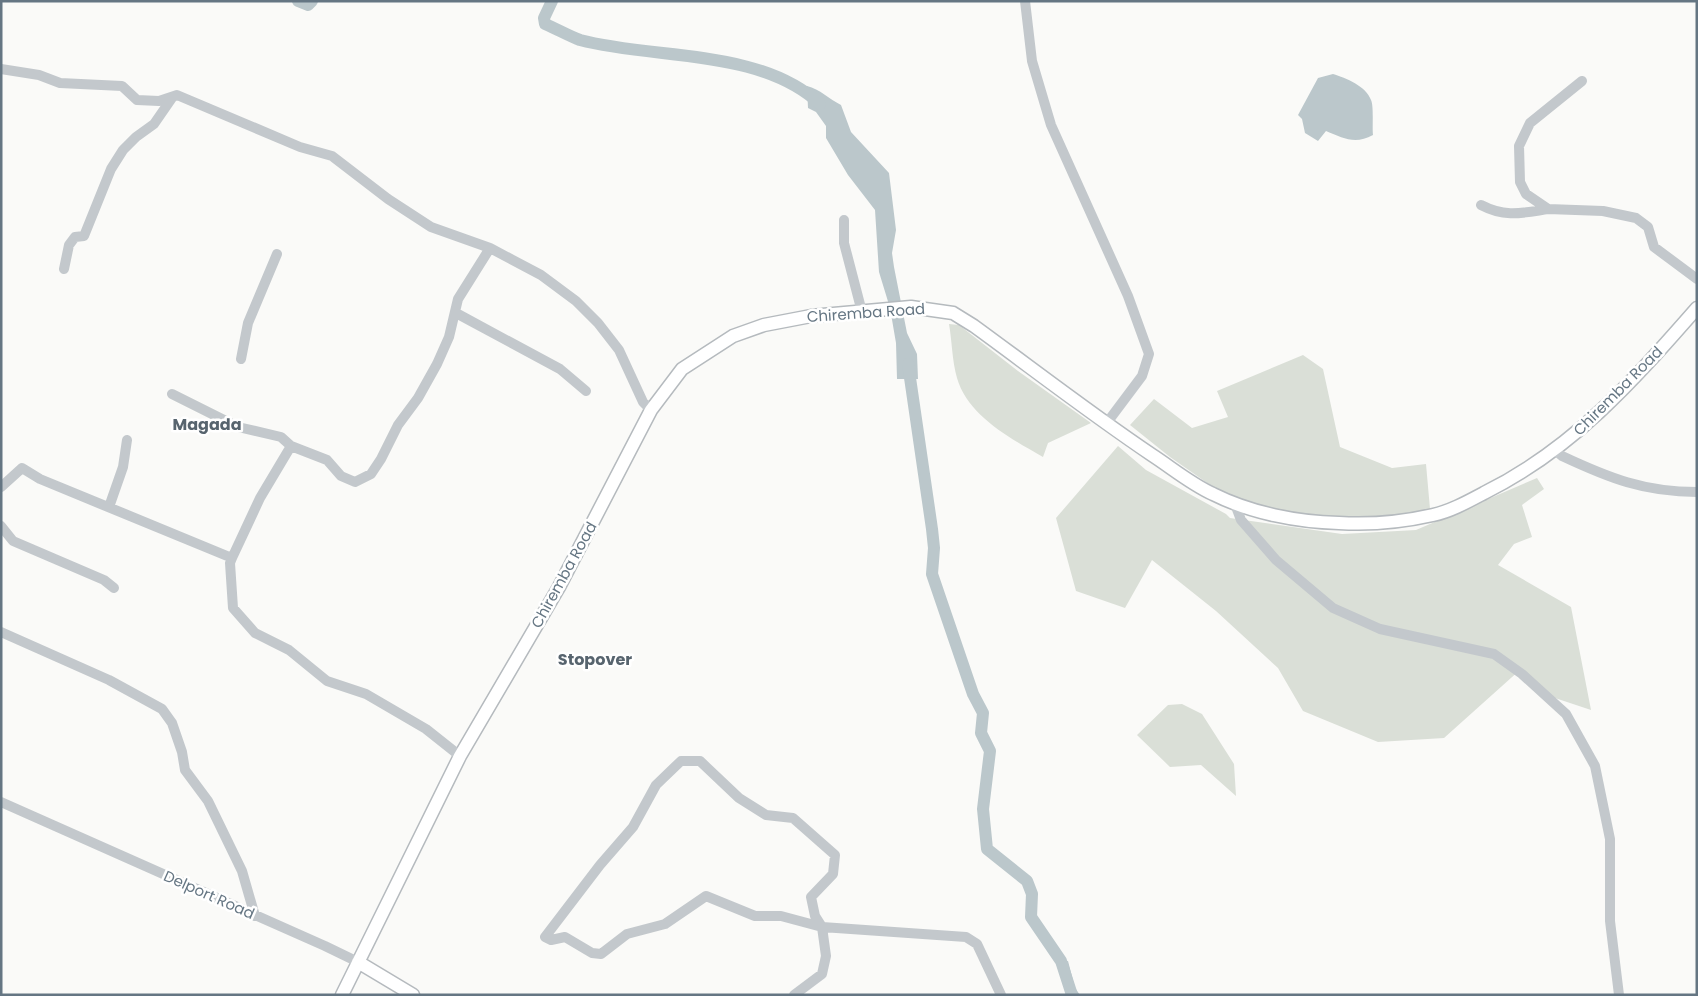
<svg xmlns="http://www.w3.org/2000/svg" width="1698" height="996" viewBox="0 0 1698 996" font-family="Poppins,sans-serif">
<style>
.green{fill:#dadfd7}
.water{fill:#bbc7cb}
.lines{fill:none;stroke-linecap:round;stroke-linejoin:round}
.river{stroke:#bbc7cb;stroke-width:12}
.major-casing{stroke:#b5babe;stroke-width:15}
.minor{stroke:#c3c8cc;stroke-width:10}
.major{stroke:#fff;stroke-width:12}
.labels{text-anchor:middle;stroke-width:5;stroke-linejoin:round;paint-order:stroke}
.street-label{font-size:15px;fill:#657683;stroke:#fff}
.neighbourhood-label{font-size:16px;font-weight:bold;fill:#57646e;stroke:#fff}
</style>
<rect width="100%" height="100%" fill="#fafaf8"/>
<path class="green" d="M949,324L959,325L1018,371L1091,423L1048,443L1043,457C1010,438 968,416 957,378C952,361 952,341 949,324Z
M1303,355L1323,369L1340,447L1392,468L1426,464L1430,509L1408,519L1337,521L1276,512L1223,494L1170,457L1130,425L1154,399L1192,428L1228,417L1217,391Z
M1118,446L1146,470L1226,514L1230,518L1342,534L1416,530L1537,478L1544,489L1522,505L1532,537L1514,544L1498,565L1571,607L1591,710L1552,697L1521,669L1444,738L1378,742L1303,711L1278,668L1216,611L1152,560L1125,608L1076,591L1056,518Z
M1182,704L1202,714L1234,764L1236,796L1201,765L1170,767L1137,735L1168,705Z"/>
<path class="water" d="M1333,74C1346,78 1366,86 1371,100C1374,106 1372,127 1373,135C1355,145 1343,138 1326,131L1318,141L1305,133L1302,119L1298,115L1318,78Z
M807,86C820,89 829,99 841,105L851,132L889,173L896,230L892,253L894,267L907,333L917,354L918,379H897L896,343L890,308L879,272L875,210L848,175L826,138V126L816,112L808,108Z
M1068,961L1075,988L1080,995H1066L1058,962Z"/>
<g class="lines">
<path class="river" d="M298,1L308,5L312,1
M552,1L544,18L545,24C557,29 569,36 580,40C656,60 760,48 820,104
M908,364L932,529L934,548L932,574L973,694L983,713L981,733L990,751L983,809L987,849L1027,881L1032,894L1031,917L1061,961L1072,995"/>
<g class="major-casing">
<path id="major" d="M358,962L413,995
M342,995L460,756L559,587L651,410L682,369L733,336L764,325L811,316L911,307L953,313L974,326C1033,369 1091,414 1152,455C1172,468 1191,484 1213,494C1251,513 1297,522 1339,523C1370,525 1402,522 1433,515C1451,511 1467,502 1484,493C1573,449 1633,381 1697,308"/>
</g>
<path class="minor" d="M1025,1L1032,61L1051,125L1128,296L1149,354L1142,376L1106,424
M1,69L39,75L60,83L122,86L137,100L159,101L177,95L300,147L332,156L388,199L431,227L490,248L541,275L576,301L598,323L619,350L643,402L651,410
M1582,81L1530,123L1519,146L1520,182L1526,194L1548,209L1603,211L1636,218L1648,227L1654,247L1697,279
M1481,205C1506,218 1522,213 1548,209
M844,220V243L862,312
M64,269L69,245L75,237L84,236L111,169L123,150L136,137L154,124L172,98
M456,313L560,369L586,391
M241,359L248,323L277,254
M172,394L238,427L281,437L291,446L327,460L341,476L355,482L371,474L381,459L398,425L418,398L437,364L449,337L458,299L490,248
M291,446L260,498L232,558L230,563L233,608L255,633L289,650L327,681L366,694L426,729L460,756
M1556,451L1562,456C1609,478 1644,492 1697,492
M1,487L22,468L40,479L232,558
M1235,504L1241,520L1276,560L1333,608L1380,629L1494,654L1522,674L1566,714L1595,766L1610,839V921L1619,995
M109,507L123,467L127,440
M1,526L13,541L104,580L114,588
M1,632L109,680L162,709L172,723L182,752L185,770L208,801L242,871L255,916
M1,802L325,946L358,962
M794,995L822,974L826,956L822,927L781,916H755L706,896L665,924L627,934L601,954L592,953L565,937L551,940L545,937L600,865L633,827L656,785L681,761H700L739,798L766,815L793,818L835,855L833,874L811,897L815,916L822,927L966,937L977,944L1001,995"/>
<use href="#major" class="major"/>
</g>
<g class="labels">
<g class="street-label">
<text transform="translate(866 313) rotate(-4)" y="5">Chiremba Road</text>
<text transform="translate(1618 391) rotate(-45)" y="5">Chiremba Road</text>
<text transform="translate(564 575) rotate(-61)" y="5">Chiremba Road</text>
<text transform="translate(209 895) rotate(24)" y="5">Delport Road</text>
</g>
<g class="neighbourhood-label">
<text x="207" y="430">Magada</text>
<text x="595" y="665">Stopover</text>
</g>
</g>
<rect width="1698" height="996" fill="none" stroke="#657683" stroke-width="5"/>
</svg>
